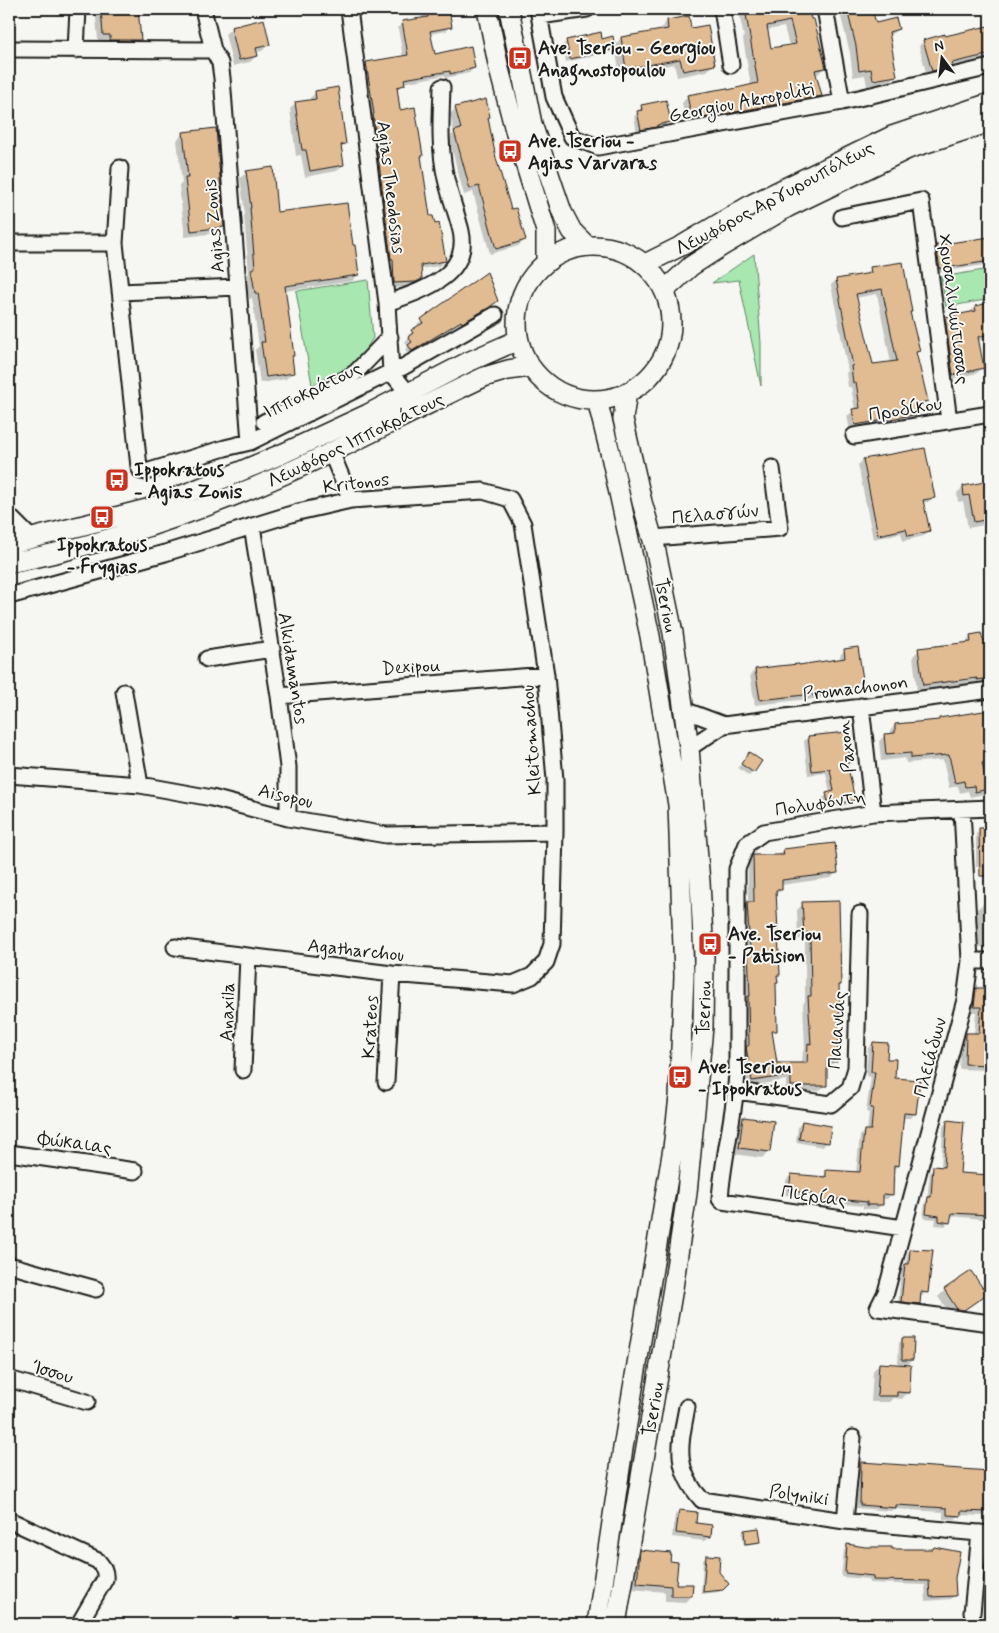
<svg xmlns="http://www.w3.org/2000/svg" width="999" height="1633" viewBox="0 0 999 1633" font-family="Mynerve,sans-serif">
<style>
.green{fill:#a8e8b0;stroke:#628266}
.shadow{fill:#0003;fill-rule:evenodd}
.building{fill:#e1bc92;stroke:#1c1c1c;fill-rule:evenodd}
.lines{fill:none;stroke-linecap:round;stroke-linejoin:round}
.minor-casing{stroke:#1c1c1c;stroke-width:19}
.major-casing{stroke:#1c1c1c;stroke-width:22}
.minor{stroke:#f6f6f2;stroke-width:15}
.major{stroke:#f6f6f2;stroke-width:19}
.labels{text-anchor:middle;stroke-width:4;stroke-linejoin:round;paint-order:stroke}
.poi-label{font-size:19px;font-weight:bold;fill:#1c1c1c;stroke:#f6f6f2;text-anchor:start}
.street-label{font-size:19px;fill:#1c1c1c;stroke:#f6f6f2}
</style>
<rect width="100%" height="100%" fill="#f6f6f2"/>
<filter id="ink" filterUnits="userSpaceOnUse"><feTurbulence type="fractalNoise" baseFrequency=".02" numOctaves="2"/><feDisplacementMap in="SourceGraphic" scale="10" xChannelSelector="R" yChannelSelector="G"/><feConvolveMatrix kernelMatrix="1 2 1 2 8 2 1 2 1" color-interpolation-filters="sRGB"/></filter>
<g filter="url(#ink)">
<path class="green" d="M754,254L761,343V386L739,280L712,283Z
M990,269V299L946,307L941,277Z
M368,280L373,338L357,363L312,385L296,291Z"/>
<path class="shadow" d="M95,9H142H137L139,40L133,46L105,45V40H98Z
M424,9H448L451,26L446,31L430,34L434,56L474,68L469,73L445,78V75L403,83V85L396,90L399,111L419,157L429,218L444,261L439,266L420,269V279L415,284L410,287L389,288L362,68L367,63L403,57L398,28L403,22L422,19L421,12Z
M738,9H808L824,68L818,74H815L820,96L814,102L686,126L682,103L688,96L727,92L751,86L743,39L744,37ZM784,27L789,46L770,49L767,30Z
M839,9H871L875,24L898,29L889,36L896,75L889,82L867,86L865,75L853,77L850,53Z
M667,21L690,29L714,64L707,71L677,77L674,64L620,75L615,47L610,52L566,62L563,45L567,41L602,40L614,46L621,38L662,31L661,28Z
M232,28L268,45L262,51L256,52L257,55L250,62L233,66L225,34Z
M987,28L990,43V55L987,58L951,67L946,71L927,76L919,46L924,41Z
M316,92L344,144L340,148L343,165L337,171L305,177L301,155L296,156L290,109L296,103L310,101V98Z
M642,106L669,121L665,125L654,128L652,130L637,133L634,117Z
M456,108L495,158L511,210L525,240L518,246L490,254L473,192L464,195L449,138L454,133L450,114Z
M183,134L223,227L216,233L185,237L179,186L182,183L177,140Z
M247,172L276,214L352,246L358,275L352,281L285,291L293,356L290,358L293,372L286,379L260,383L255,350L259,346L252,298L249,299L245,276L249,273L244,216L245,214L240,178Z
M990,238V264L936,273L932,250L937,246Z
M871,269L911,311L909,313L919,351L915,354L927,401L922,406L916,407L918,413L912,419L850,430L847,416L855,410L851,387H848L846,373L848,371L831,285L836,280L865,275ZM877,294L891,363L872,365L855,298Z
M486,274L493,304L482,312L458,326L457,325L408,354L405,350L408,347L405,342L409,337L408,335L419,327L417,324Z
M990,304V338L977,341L983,368L990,363V395L988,396L982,368L977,373L947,380L940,324L946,318L970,312L975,307Z
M863,460L933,497L928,502L922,503L929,531L924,536L903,541L901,533L873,539L858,465Z
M990,482V524L968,528L963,501L958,502L957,493L963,487Z
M971,636L982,642L990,640V682L971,686V684L917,691L913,656L919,650L964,644Z
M845,650L863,686L858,691L808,700V699L755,705L750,675L755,670L798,666L841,660L840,655Z
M990,710V793L970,797L968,791L960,793L958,786L949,788L943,760L906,763L905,758L881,761L879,741L885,735L890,734V731L895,725L938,721Z
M808,737L850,762L846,765L854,800L850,804L825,809L823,798L830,793L826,773L808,775L804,741Z
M749,754L753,772L749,776L738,768Z
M980,829H990V866L976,867V834Z
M784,850L837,872L831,878L781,885V890L775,895L779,974L776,977L775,983V1030L771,1034L776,1065L802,1064L803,1051L805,1049L803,1004L805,1001V939H798L797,910L803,904L840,985L837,987L839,1014L835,1061L829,1068L825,1067L826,1085L819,1091H786V1080L746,1087L741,1054L743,1004L745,1002L743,957L745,955L742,910L748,903V863L754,856H777Z
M983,904H990V947H976V910Z
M988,984H990V1070L959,1069L961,1040L967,1034H974L976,1012H968L971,995L977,989H983Z
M873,1043L886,1060L894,1079L915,1114L910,1118H903L898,1165L893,1170L892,1194L887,1199H882V1204L877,1209H863V1206L835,1203L830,1207L807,1205L808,1198L785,1195L786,1180L791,1175L822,1178L827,1172L856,1173L860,1136L864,1131H867L869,1113L866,1112L871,1077L866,1076L868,1048Z
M744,1118L769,1151L762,1158L734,1154L737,1125Z
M947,1122L959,1174L990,1176L988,1214L984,1219L950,1216L949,1222L945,1226L935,1225L936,1219L923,1218L925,1203L927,1200L930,1172L934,1168H941L943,1126Z
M802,1123L827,1142L823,1147L796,1142L798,1127Z
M911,1250L926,1292L922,1296H920L919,1303L915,1307L898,1305L901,1269L906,1265L907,1254Z
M971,1273L986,1294L979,1300L956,1316L951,1315L938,1297L945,1290Z
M903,1339L912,1360L906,1366L908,1392L902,1399L893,1398L889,1402H871L873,1371L879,1364L898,1365L899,1343Z
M862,1463L990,1473V1519H985V1516L960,1515L955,1519H943V1512L893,1509L891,1511L856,1508L858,1468Z
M679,1511L710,1537L705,1541L672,1537L675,1515Z
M744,1532L759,1542L758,1543L744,1545L742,1533Z
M848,1545L891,1550L954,1578L955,1595L951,1599L926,1601L925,1585L869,1583V1579L841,1577L844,1550Z
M641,1551L669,1563L674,1585L691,1596L685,1602L665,1601V1592L632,1589L635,1557Z
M706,1557L717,1573L728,1583L719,1592L701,1594L703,1560Z
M989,1582L990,1604L983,1603L985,1586Z"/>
<path class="building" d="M101,9H138L141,40H110V35H103Z
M426,9H449L452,27L430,31L435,54L471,46L475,68L450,74V71L404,79L405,85L397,87L400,110L415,107L423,156H421L430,216H433L435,224L439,223L446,261L421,265L422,279L416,282L394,283L393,259H391L388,236L373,114H374L366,62L408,55L402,21L428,17Z
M745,9H809L811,19H814L826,68L815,70L822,96L692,120L687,95L727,88L728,90L758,83ZM790,21L796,44L771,48L767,26Z
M847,9H872L876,23L896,18L899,29L889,32L897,76L873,80L871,69L859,71L856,46Z
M689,16L691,28L708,25L715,65L683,71L680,59L626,69L621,37L668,29L667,20Z
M264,19L270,45L256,48L258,56L239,60L231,27Z
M988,26L990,38V54L952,63L953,66L932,71L923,40L945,34V36Z
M601,32L602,39L613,36L615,49L570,59L566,40Z
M338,87L346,144L341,145L344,165L310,171L306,150H302L295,102L316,99L315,91Z
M486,99L490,117L488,118L496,158L511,209L516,208L526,240L496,249L479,186L470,189L454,131L461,129L455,107Z
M666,100L671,122L657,125V127L641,130L637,111L642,110L641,105Z
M216,128L224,227L191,231L185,178H188L183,132Z
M273,167L277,212L347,203L353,245H355L359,275L285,286L294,356H292L294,373L266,377L261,342H265L258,293H255L251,269L255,268L250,208H251L246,171Z
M990,237V261L940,269L936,245Z
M903,262L912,312H910L920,351L916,352L928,401L917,404L919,414L855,425L852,409L860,408L856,382L853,383L851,366H853L836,279L871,273L870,267ZM882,289L897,361L873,364L856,294Z
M487,272L498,301L488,308L462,323L461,321L412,351L408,345L412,342L408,337L413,333L411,330L423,323L421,319Z
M990,303V334L978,337L984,368L953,375L945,317L976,311L975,306Z
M925,448L935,498L923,500L930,531L908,536L906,529L878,535L863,459Z
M990,481V519L974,522L969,495L964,496L963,486Z
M981,633L983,640L990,639V678L977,680V678L923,685L918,648L971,642L970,635Z
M858,647L864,686L813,696V694L760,700L755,669L778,666L799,664V665L845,658L844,649Z
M990,710V761L982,763L988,789L975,792L974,786L965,787L964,781L955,783L949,755L911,758V753L886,755L884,734L895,733V724L939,720V718Z
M847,732L851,762L847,763L855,800L829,806L826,793L834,791L830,769L812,771L808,736Z
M749,752L762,761L754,773L741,764Z
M979,828H990V876H980Z
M835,843L838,873L782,880V890H776L780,975H777L778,983H776L777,1031H772L777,1063H807L808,1043L811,1044L808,996H811L810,933H804L802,902L839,901L841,985H839L840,1014H838L839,1034L837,1062L827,1061V1086H791V1075L752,1081L746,1047L749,1045L748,996H750L748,950L750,949L747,902H754L753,855H784L783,849Z
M976,988H990V1065L965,1064L966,1033H979L981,1007H974Z
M873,1042L888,1043L887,1059H896L895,1078L920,1080L916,1114L904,1113L899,1166L894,1165L893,1195L883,1194V1205H867V1202L837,1199L836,1203L811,1201L812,1193L789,1191L791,1174L826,1177V1170L860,1172L864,1130H871L873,1108H870L875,1072H871Z
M743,1117L774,1121L770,1152L739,1148Z
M947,1120L964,1122L960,1173L990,1175L989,1215L952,1213L950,1223L939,1221V1216L926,1214L928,1197H931L933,1166L944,1167Z
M802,1121L831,1126L829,1143L799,1139Z
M910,1249L933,1250L928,1293L921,1292L920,1304L901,1302L905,1264H909Z
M971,1271L987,1294L964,1310L957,1309L944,1289Z
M902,1338H914L913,1360H902Z
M879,1363L911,1365L910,1393L897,1392V1396H877Z
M861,1462L990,1471V1512L961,1511V1516L947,1515V1508L896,1505V1508L860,1505Z
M679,1510L697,1512L696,1523L712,1525L711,1537L676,1533Z
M759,1528L761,1542L745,1544L744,1530Z
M847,1544L865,1547H892V1549H933L934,1547L960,1552L955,1578L956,1596L930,1597L929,1581L873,1580V1576L845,1573Z
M640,1550L671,1553L670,1561L678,1562L676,1584H693L692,1596H671V1586L637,1583Z
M706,1555L720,1556L719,1572L729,1584L723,1590L703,1592Z"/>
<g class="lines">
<g class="minor-casing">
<path id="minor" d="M203,9L213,50L220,63L222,78L250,442
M349,9L387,303L391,372
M538,9L554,97L572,137L598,147L842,102L990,67
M722,9L731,65
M825,9L842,102
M540,16L587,9
M9,49L213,50
M76,50L78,9
M120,168L115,243L139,467L141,471L146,472L225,448L250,442L391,372L403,367L495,315
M842,217L921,201L949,421
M9,243H115
M120,292L238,287
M387,303C421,291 471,276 461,231C457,214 450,197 446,179C439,149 441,118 442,87
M391,372L408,393
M264,422L319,397L356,372L390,337
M854,436L990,414
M331,452L351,500
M9,516L32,539
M252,526L279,696L288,767V818
M653,538L780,528L772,468
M9,596L165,553L298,512L351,500L483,491L510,499L523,524L546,675L555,780V832L552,944L546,962L532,976L513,984L392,974L175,947
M207,659L272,649
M124,692L140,785
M279,696L546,675
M861,706L873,813
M684,710L724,725
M689,748L724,725L990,690
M9,775L140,785L212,798L288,818L386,835L555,832
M962,810L970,961L965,1000L886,1292L878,1308L990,1323
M970,961H990
M243,1070L248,957
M386,1082L392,974
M736,1091L831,1104L850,1088L856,1068L860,914
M9,1153L135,1171
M903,1228L722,1201L720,1199C723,1156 735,1115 737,1072V869L747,844L764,832L873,813L990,808
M9,1265L96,1289
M9,1379L87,1402
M687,1407C680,1445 673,1468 702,1500L845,1521L990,1534
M9,1520L98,1561C103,1567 106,1571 105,1579L79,1624
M845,1521L853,1438
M972,1613L980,1533"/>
</g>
<g class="major-casing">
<path id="major" d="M487,9L499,69L516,134L546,231V262
M509,9L532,124L562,212L572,231L586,245
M517 323a77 77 0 1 1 154 0a77 77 0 1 1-154 0Z
M645,264L683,245L754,203L892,136L990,103
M664,291L691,266L722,246L788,207L908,149L990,122
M9,544L147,509L210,484L284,453L368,414L468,362L518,340
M9,563C94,547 175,520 255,487C333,455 407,413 484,377L508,370L529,367
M597,1624L623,1448L673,1148L679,1097L684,976L678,805L650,636L611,456L597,400
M616,1624L673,1288L687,1193L703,1027L704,956L700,882L689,748L673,633L655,547L642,502L623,419L627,392"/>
</g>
<use href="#minor" class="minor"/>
<use href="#major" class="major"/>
</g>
</g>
<defs>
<g id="bus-square" transform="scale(1.25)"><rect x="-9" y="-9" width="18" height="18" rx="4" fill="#c8321e" stroke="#f6f6f2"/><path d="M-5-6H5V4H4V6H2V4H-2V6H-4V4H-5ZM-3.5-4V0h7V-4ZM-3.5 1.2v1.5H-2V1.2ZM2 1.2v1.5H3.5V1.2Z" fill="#fff"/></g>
</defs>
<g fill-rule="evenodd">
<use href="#bus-square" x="520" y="58"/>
<use href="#bus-square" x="510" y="151"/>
<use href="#bus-square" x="117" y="480"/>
<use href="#bus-square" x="102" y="517"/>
<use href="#bus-square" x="710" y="944"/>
<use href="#bus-square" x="680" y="1077"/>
</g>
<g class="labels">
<g class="poi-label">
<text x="538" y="54">Ave. Tseriou - Georgiou<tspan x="538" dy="22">Anagnostopoulou</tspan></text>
<text x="528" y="147">Ave. Tseriou -<tspan x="528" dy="22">Agias Varvaras</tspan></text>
<text x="134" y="476">Ippokratous<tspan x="134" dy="22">- Agias Zonis</tspan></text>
<text x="102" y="551" text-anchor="middle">Ippokratous<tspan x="102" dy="22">- Frygias</tspan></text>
<text x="728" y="940">Ave. Tseriou<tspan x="728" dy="22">- Patision</tspan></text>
<text x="698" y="1073">Ave. Tseriou<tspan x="698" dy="22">- Ippokratous</tspan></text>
</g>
<g class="street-label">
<text transform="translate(741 101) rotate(-11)" y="7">Georgiou Akropoliti</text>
<text transform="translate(392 187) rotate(83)" y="7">Agias Theodosias</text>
<text transform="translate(774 197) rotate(-28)" y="7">Λεωφόρος Αργυρουπόλεως</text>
<text transform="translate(213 226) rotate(-95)" y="7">Agias Zonis</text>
<text transform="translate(955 309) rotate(83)" y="7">Χρυσαλινιώτισσας</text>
<text transform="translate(312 389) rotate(-26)" y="7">Ιπποκράτους</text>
<text transform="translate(905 408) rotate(-9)" y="7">Προδίκου</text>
<text transform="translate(355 439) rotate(-26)" y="7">Λεωφόρος Ιπποκράτους</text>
<text transform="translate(356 482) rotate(-7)" y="7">Kritonos</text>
<text transform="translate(715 513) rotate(-5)" y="7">Πελασγών</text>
<text transform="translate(667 605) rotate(79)" y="7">Tseriou</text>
<text transform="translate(411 666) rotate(-4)" y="7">Dexipou</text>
<text transform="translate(294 668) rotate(81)" y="7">Alkidamantos</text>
<text transform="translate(855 687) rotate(-7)" y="7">Promachonon</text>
<text transform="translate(530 740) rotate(-94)" y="7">Kleitomachou</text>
<text transform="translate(845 747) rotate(-97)" y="7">Paxon</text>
<text transform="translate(286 795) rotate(13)" y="7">Aisopou</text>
<text transform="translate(820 802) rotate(-9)" y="7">Πολυφόντη</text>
<text transform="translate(356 949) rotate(6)" y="7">Agatharchou</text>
<text transform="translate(703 1008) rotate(-88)" y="7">Tseriou</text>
<text transform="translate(226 1012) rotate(-88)" y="7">Anaxila</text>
<text transform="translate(369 1027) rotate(-87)" y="7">Krateos</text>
<text transform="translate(836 1030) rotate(-86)" y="7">Παιανιάς</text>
<text transform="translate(929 1057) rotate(-75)" y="7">Πλειάδων</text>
<text transform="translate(75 1142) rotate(8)" y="7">Φώκαιας</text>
<text transform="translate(814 1195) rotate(8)" y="7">Πιερίας</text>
<text transform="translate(53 1371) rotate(16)" y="7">Ίσσου</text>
<text transform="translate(652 1409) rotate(-80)" y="7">Tseriou</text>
<text transform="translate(799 1494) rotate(8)" y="7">Polyniki</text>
</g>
</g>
<rect width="999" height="1633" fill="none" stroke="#f6f6f2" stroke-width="30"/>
<rect x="15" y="15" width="969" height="1603" fill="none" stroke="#1c1c1c" stroke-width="2" filter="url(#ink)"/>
<g transform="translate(942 58) rotate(345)" stroke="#f6f6f2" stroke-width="4" paint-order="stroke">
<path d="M0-4L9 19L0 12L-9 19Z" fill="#1c1c1c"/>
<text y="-8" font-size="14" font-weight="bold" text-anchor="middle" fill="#1c1c1c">N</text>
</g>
</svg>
